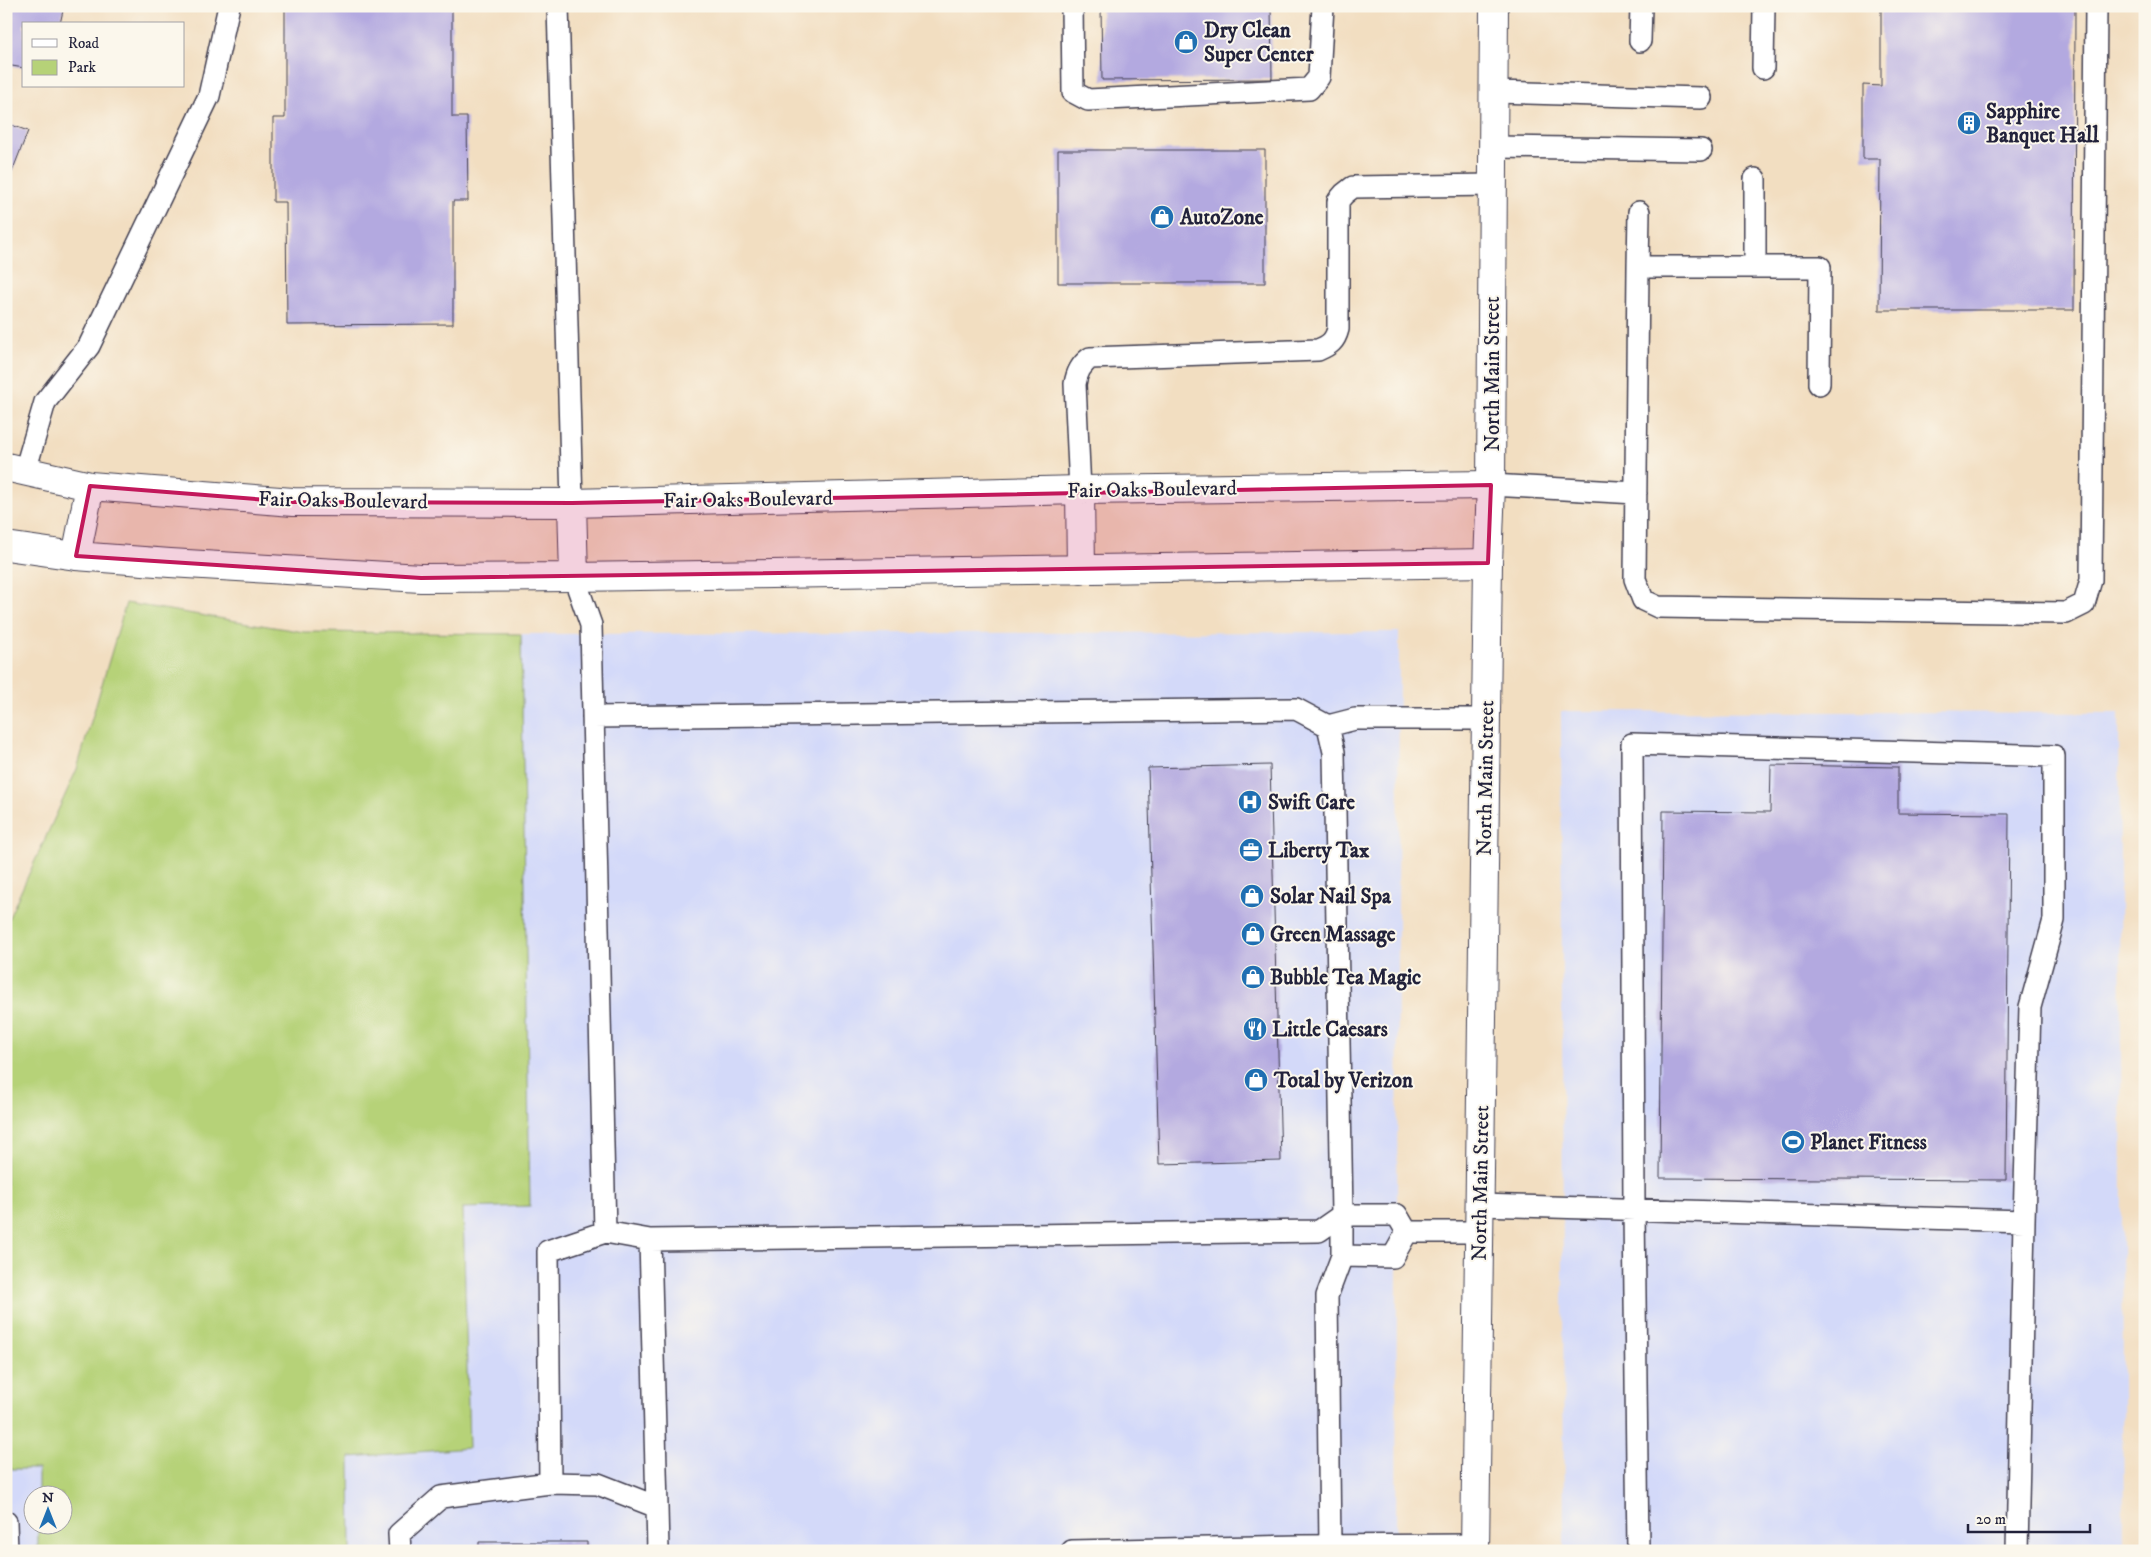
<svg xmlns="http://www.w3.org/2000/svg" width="2151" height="1557" viewBox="0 0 2151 1557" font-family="'IM FELL DW Pica',serif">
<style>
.built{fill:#d3d9f9}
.green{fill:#b6d278;stroke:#6c7a5a}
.building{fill:#b3a9e0}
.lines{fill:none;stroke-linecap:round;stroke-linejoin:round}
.service-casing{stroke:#413e4f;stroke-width:24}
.minor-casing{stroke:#413e4f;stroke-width:30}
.secondary-casing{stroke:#413e4f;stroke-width:30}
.service{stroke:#fff;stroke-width:21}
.minor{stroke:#fff;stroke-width:28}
.secondary{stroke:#fff;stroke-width:28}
.marked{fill:#c2185b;fill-opacity:0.2;stroke:#c2185b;stroke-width:4;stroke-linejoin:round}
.labels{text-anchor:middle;stroke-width:4;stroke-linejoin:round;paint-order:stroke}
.poi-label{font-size:21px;font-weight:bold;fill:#22223b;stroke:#fbf7ec;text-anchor:start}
.street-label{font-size:21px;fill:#22223b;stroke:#fbf7ec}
</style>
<rect width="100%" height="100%" fill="#fbf7ec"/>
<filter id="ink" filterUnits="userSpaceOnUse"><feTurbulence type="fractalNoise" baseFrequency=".02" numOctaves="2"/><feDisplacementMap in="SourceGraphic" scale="10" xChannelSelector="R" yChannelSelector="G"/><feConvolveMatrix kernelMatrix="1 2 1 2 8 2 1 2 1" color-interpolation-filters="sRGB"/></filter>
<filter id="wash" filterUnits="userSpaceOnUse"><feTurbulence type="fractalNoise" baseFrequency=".0096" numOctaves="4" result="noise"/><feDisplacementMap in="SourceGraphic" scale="20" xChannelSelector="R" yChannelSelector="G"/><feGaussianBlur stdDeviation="1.12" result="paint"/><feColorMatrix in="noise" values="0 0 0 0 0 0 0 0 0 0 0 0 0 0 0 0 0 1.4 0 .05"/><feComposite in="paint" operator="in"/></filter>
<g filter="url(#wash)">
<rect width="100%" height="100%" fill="#f2dec1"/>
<path class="built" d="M1399,632L1396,1551H351L350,1457L469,1448L463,1207L530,1206L521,634Z
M1561,711L2119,713L2124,1551H1564Z
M6,1469H38V1494H32V1524L38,1525V1551H6Z"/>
<path class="green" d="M126,603L304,632L521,634L530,1206L463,1208L469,1448L350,1457L351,1551H38V1525L62,1524V1494H38V1469H6V924L77,769Z"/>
<g id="blocks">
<path class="building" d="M6,6H64L60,24H24V68L6,65Z
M285,6H452V117H467L468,201H453V324L287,325L286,202H273V118H285Z
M1101,6H1271L1272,79L1102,80Z
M1881,6H2075L2074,310H1879L1880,159H1863V85L1881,86Z
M6,123L28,131L6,187Z
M1058,150H1265V283H1058Z
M1270,765L1281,1161L1159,1164L1148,768Z
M1771,765L1898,767V813L2009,814L2006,1180L1660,1178L1663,811L1770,812Z
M479,1542H587V1551H479Z"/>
</g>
</g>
<g filter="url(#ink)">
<use href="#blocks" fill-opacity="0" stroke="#413e4f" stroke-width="1"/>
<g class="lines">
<g class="service-casing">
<path id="service" d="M558,6L572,503
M1072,6L1073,92L1088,100L1309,89L1319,77L1323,6
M1640,41L1641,6
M1763,68L1764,6
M1494,92L1701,98
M1494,147L1701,150
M1755,179V267H1638L1635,579L1643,600L1658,607L2066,613L2084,604L2091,580L2096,6
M1638,267L1639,212
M1755,267H1820L1819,384
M25,471L45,402L89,346L209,96L229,6
M1491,485L1636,493
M1080,490L1075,384C1077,372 1081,365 1090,358L1318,350C1330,345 1335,341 1338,329V201L1344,194L1353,187L1493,185
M593,717L1296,709L1328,726L1334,752L1342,1215V1256L1327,1296L1330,1546
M1328,726L1355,719H1486
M1480,1205L2024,1221L2017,1551
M605,1232L650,1240
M1407,1232H1479
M1342,1256L1393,1257L1407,1232
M550,1483L598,1484L657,1507L658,1551
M657,1507L650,1240L1319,1231L1342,1215H1397L1407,1232
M6,1522L7,1551
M400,1551L399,1534L441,1497L550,1483L548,1251L605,1232L591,625L574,577
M1072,1551L1300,1546
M1300,1551V1546L1475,1545
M1638,1551L1634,1211L1632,744L2054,756V920L2030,1007L2024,1221"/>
</g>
<g class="minor-casing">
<path id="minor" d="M6,467L90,486L293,502L572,503L1080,490L1491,485
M1080,490L1081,570
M572,503L574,577
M6,546L76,556L170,563L421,578L574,577L1488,563
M76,556L90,486"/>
</g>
<g class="secondary-casing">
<path id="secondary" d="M1475,1551L1488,563L1491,485L1494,6"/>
</g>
<use href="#service" class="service"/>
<use href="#minor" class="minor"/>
<use href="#secondary" class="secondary"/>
</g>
</g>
<path class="marked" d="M1491,485L1488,563L421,578L76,556L90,486L293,502L572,503Z"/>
<defs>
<g id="shop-disc" transform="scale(1.25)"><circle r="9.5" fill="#1f6fb2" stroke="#fbf7ec"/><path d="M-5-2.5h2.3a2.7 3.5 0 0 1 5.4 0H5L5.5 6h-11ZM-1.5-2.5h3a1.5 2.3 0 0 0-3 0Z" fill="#fff"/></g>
<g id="building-disc" transform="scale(1.25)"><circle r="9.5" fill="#1f6fb2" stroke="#fbf7ec"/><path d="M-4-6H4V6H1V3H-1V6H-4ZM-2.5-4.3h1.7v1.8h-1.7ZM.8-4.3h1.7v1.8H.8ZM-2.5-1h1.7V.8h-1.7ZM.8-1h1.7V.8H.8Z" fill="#fff"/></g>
<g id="hospital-disc" transform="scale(1.25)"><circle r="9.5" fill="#1f6fb2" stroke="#fbf7ec"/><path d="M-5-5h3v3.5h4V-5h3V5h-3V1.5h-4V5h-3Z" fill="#fff"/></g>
<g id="office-disc" transform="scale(1.25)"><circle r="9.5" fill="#1f6fb2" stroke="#fbf7ec"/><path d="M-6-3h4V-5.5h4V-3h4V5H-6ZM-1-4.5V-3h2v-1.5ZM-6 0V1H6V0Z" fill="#fff"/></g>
<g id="restaurant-disc" transform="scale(1.25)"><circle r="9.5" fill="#1f6fb2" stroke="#fbf7ec"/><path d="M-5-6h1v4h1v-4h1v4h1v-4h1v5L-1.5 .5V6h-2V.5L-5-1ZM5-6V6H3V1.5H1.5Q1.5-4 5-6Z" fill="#fff"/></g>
<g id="stadium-disc" transform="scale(1.25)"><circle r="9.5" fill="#1f6fb2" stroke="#fbf7ec"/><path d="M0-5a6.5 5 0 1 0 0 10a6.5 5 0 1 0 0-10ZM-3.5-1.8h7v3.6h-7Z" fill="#fff"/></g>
</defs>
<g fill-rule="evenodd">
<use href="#shop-disc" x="1186" y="42"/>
<use href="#building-disc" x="1969" y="123"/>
<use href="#shop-disc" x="1162" y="217"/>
<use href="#hospital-disc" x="1250" y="802"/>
<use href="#office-disc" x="1251" y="850"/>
<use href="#shop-disc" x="1252" y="896"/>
<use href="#shop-disc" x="1253" y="934"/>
<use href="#shop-disc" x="1253" y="977"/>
<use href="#restaurant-disc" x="1255" y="1029"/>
<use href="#shop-disc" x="1256" y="1080"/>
<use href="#stadium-disc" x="1793" y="1142"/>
</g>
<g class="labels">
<g class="poi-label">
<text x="1204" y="37">Dry Clean<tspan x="1204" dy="24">Super Center</tspan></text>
<text x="1986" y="118">Sapphire<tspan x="1986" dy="24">Banquet Hall</tspan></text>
<text x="1180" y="224">AutoZone</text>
<text x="1268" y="809">Swift Care</text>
<text x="1268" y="857">Liberty Tax</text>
<text x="1270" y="903">Solar Nail Spa</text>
<text x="1270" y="941">Green Massage</text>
<text x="1270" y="984">Bubble Tea Magic</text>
<text x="1272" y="1036">Little Caesars</text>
<text x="1274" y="1087">Total by Verizon</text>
<text x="1810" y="1149">Planet Fitness</text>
</g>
<g class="street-label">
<text transform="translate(1492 374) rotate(-90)" y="7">North Main Street</text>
<text transform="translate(1152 489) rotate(-1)" y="7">Fair Oaks Boulevard</text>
<text transform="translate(748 499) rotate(-1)" y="7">Fair Oaks Boulevard</text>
<text transform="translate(343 500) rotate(1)" y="7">Fair Oaks Boulevard</text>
<text transform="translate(1485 778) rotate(-89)" y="7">North Main Street</text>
<text transform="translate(1480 1183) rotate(-89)" y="7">North Main Street</text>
</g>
</g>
<rect width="2151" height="1557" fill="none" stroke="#fbf7ec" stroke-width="25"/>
<rect x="22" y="22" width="162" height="65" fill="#fbf7ec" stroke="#a4a2a5"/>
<rect x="32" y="39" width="25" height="8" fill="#ffffff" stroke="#a4a2a5"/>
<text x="68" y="48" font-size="15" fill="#22223b">Road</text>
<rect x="32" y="60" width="25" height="15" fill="#b6d278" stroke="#a4a2a5"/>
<text x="68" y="72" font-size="15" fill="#22223b">Park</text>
<g transform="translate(48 1510)"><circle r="24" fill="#fbf7ec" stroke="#a4a2a5"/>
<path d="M0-4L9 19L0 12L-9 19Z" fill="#1f6fb2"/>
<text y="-8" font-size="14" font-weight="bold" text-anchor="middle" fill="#22223b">N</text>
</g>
<path d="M1968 1524v8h122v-8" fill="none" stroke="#22223b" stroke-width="2.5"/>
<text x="1976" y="1524" font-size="15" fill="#22223b" stroke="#fbf7ec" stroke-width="4" paint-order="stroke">20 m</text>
</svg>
